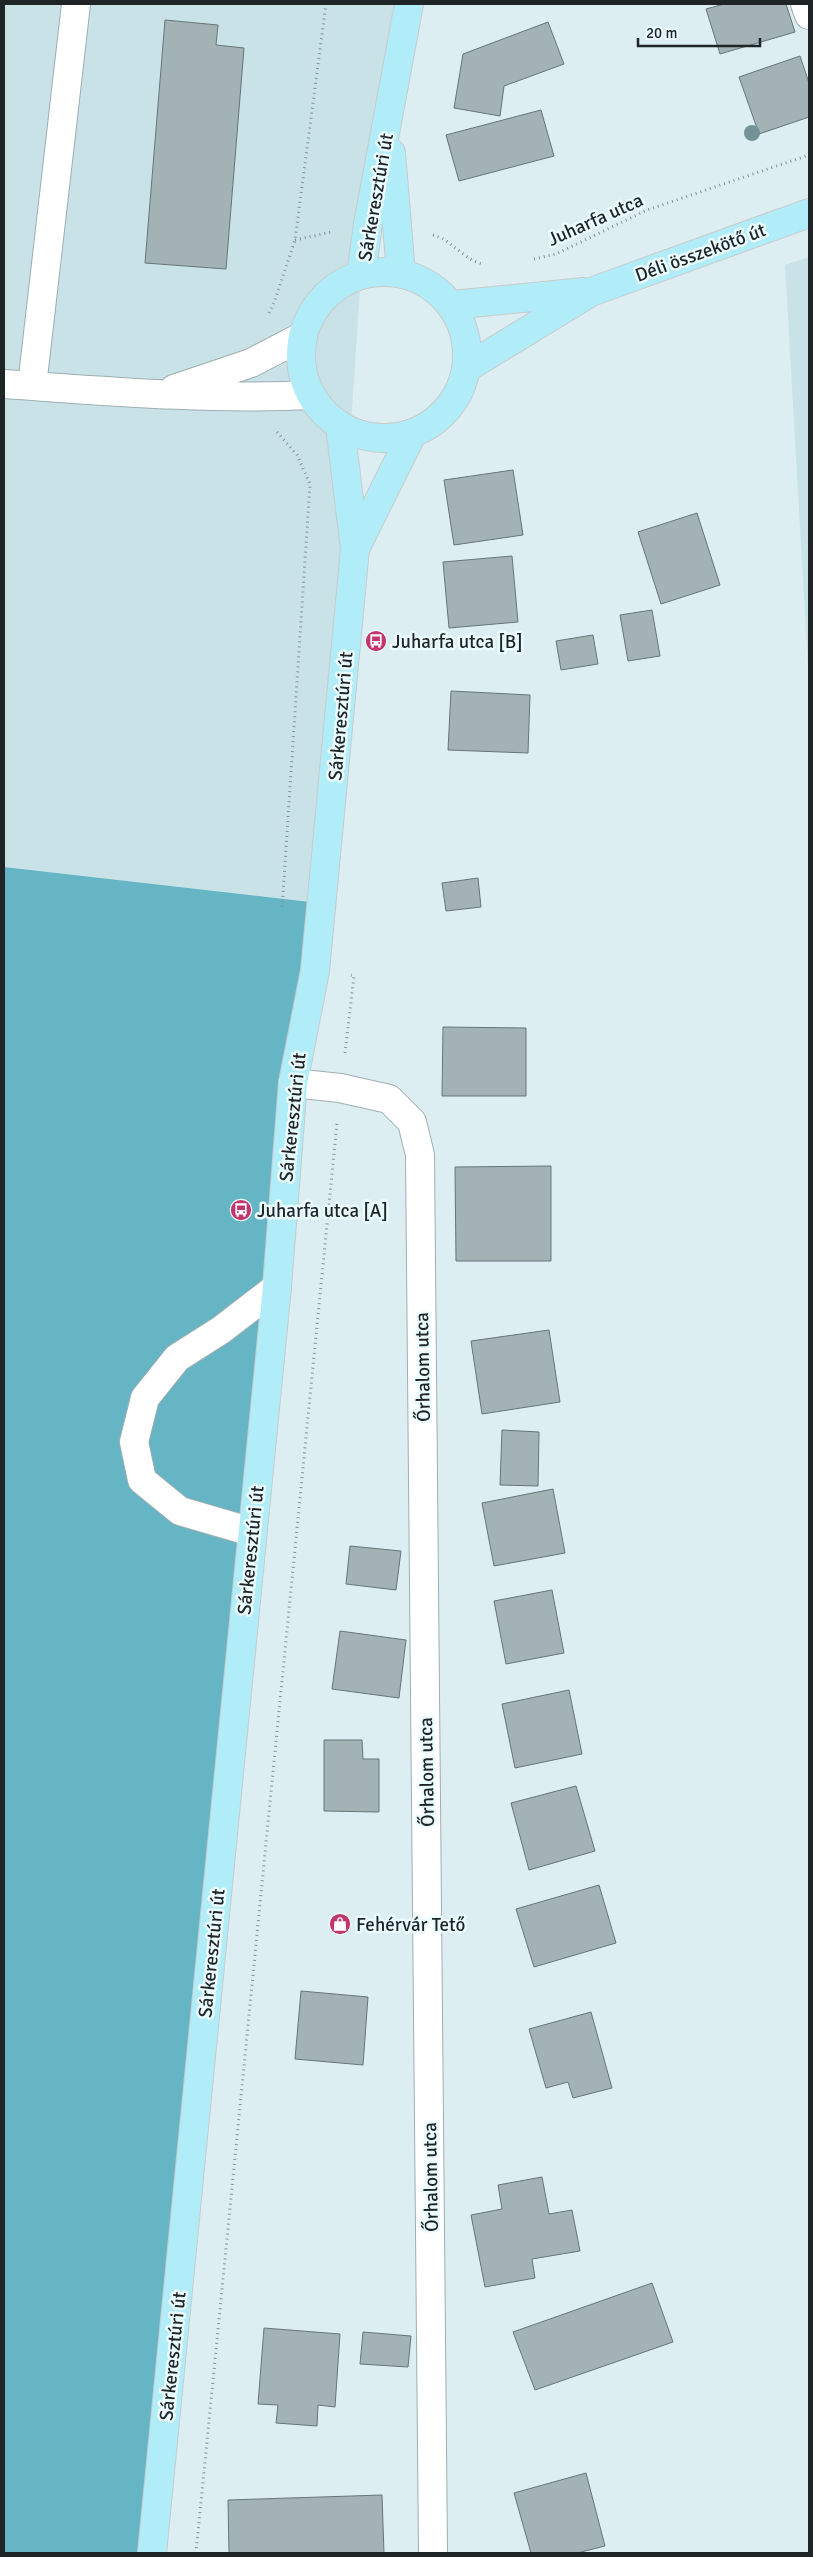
<svg xmlns="http://www.w3.org/2000/svg" width="813" height="2557" viewBox="0 0 813 2557" font-family="Signika,sans-serif">
<style>
.built{fill:#c9e2e7}
.forest{fill:#66b5c4}
.building{fill:#a2b2b5;stroke:#667578}
.lines{fill:none;stroke-linecap:round;stroke-linejoin:round}
.minor-casing{stroke:#9eaeb1;stroke-width:30}
.major-casing{stroke:#c9cbcb;stroke-width:30}
.path{stroke:#869295;stroke-width:3;stroke-dasharray:1 4;stroke-linecap:butt}
.minor{stroke:#fff;stroke-width:28}
.major{stroke:#b1edf8;stroke-width:28}
.tree{fill:#759297}
.labels{text-anchor:middle;stroke-width:5;stroke-linejoin:round;paint-order:stroke}
.street-label{font-size:19px;fill:#1f2527;stroke:#ebfcff}
.poi-label{font-size:19px;fill:#1f2527;stroke:#ebfcff;text-anchor:start}
</style>
<rect width="100%" height="100%" fill="#ddeef2"/>
<path class="built" d="M4,4H412L361,275L319,903L4,867Z
M809,257V685L785,265Z"/>
<path class="forest" d="M4,867L319,903L138,2553H4Z"/>
<path class="building" d="M724,4H786L795,32L720,54L706,9Z
M165,20L218,25L216,45L244,48L226,269L145,263Z
M548,22L564,64L504,86L500,116L454,108L463,54Z
M800,56L809,83V117L759,134L739,77Z
M541,110L554,156L459,181L446,135Z
M513,470L523,535L454,545L444,480Z
M697,513L720,585L661,604L638,532Z
M512,556L518,622L449,628L443,562Z
M652,610L660,656L628,661L620,615Z
M593,635L598,664L561,670L556,641Z
M451,691L530,695L528,753L448,750Z
M478,878L481,907L446,911L442,883Z
M443,1027L526,1028V1096H442Z
M551,1166V1261H456L455,1167Z
M549,1330L560,1402L482,1414L471,1341Z
M502,1430L539,1432L538,1486L500,1485Z
M553,1489L565,1553L494,1566L482,1503Z
M350,1546L401,1551L396,1590L346,1584Z
M552,1590L564,1653L506,1664L494,1601Z
M340,1631L406,1640L399,1698L332,1689Z
M569,1690L582,1754L515,1768L502,1704Z
M324,1740H362L363,1759H379V1812L324,1811Z
M576,1786L595,1851L529,1870L511,1803Z
M599,1885L616,1943L534,1967L516,1909Z
M301,1991L368,1997L363,2065L295,2059Z
M591,2012L612,2088L573,2098L568,2082L546,2088L529,2029Z
M542,2177L549,2214L572,2210L580,2251L532,2259L535,2278L485,2287L471,2215L502,2209L498,2185Z
M652,2283L673,2342L535,2390L513,2332Z
M264,2328L340,2334L335,2407L318,2405L317,2426L276,2423L278,2405L258,2404Z
M363,2332L411,2336L408,2367L360,2364Z
M586,2473L605,2546L577,2553H531L514,2493Z
M382,2495L384,2553H229L228,2500Z"/>
<g class="lines">
<g class="minor-casing">
<path id="minor" d="M805,4L809,15
M4,384C106,391 208,400 311,395
M32,386L76,4
M174,389L251,363L303,336
M293,1083L340,1088L389,1099L412,1122L420,1155L433,2553
M252,1532L180,1511L142,1480L134,1442L145,1398L177,1358L221,1330L277,1287"/>
</g>
<g class="major-casing">
<path id="major" d="M391,153L401,273
M301 355a83 83 0 1 1 166 0a83 83 0 1 1-166 0Z
M361,275L368,224L409,4
M452,305L584,292
M468,367L591,292L809,213
M355,549L412,434
M152,2553L277,1287L293,1083L315,971L355,549L340,426"/>
</g>
<path class="path" d="M433,235C453,240 464,261 484,264
M295,240L331,232
M534,259L556,254L647,210L809,155
M269,313L275,300L295,240L326,4
M277,432L297,455L310,484L282,910
M345,1053L354,976L351,975
M196,2553L337,1123"/>
<use href="#minor" class="minor"/>
<use href="#major" class="major"/>
</g>
<circle class="tree" cx="752" cy="133" r="8"/>
<defs>
<g id="bus-disc" transform="scale(1.125)"><circle r="9.5" fill="#c1356c" stroke="#ebfcff"/><path d="M-5-6H5V4H4V6H2V4H-2V6H-4V4H-5ZM-3.5-4V0h7V-4ZM-3.5 1.2v1.5H-2V1.2ZM2 1.2v1.5H3.5V1.2Z" fill="#fff"/></g>
<g id="shop-disc" transform="scale(1.125)"><circle r="9.5" fill="#c1356c" stroke="#ebfcff"/><path d="M-5-2.5h2.3a2.7 3.5 0 0 1 5.4 0H5L5.5 6h-11ZM-1.5-2.5h3a1.5 2.3 0 0 0-3 0Z" fill="#fff"/></g>
</defs>
<g fill-rule="evenodd">
<use href="#bus-disc" x="376" y="641"/>
<use href="#bus-disc" x="241" y="1210"/>
<use href="#shop-disc" x="340" y="1924"/>
</g>
<g class="labels">
<g class="street-label">
<text transform="translate(375 197) rotate(-80)" y="7">Sárkeresztúri út</text>
<text transform="translate(595 219) rotate(-24)" y="7">Juharfa utca</text>
<text transform="translate(700 252) rotate(-20)" y="7">Déli összekötő út</text>
<text transform="translate(340 716) rotate(-85)" y="7">Sárkeresztúri út</text>
<text transform="translate(292 1117) rotate(-84)" y="7">Sárkeresztúri út</text>
<text transform="translate(422 1367) rotate(-91)" y="7">Őrhalom utca</text>
<text transform="translate(250 1550) rotate(-84)" y="7">Sárkeresztúri út</text>
<text transform="translate(426 1772) rotate(-91)" y="7">Őrhalom utca</text>
<text transform="translate(211 1953) rotate(-84)" y="7">Sárkeresztúri út</text>
<text transform="translate(430 2177) rotate(-91)" y="7">Őrhalom utca</text>
<text transform="translate(172 2356) rotate(-84)" y="7">Sárkeresztúri út</text>
</g>
<g class="poi-label">
<text x="392" y="648">Juharfa utca [B]</text>
<text x="257" y="1217">Juharfa utca [A]</text>
<text x="356" y="1931">Fehérvár Tető</text>
</g>
</g>
<rect width="813" height="2557" fill="none" stroke="#1f2527" stroke-width="10"/>
<path d="M638 38v8h122v-8" fill="none" stroke="#1f2527" stroke-width="2.5"/>
<text x="646" y="38" font-size="15" fill="#1f2527" stroke="#ebfcff" stroke-width="4" paint-order="stroke">20 m</text>
</svg>
